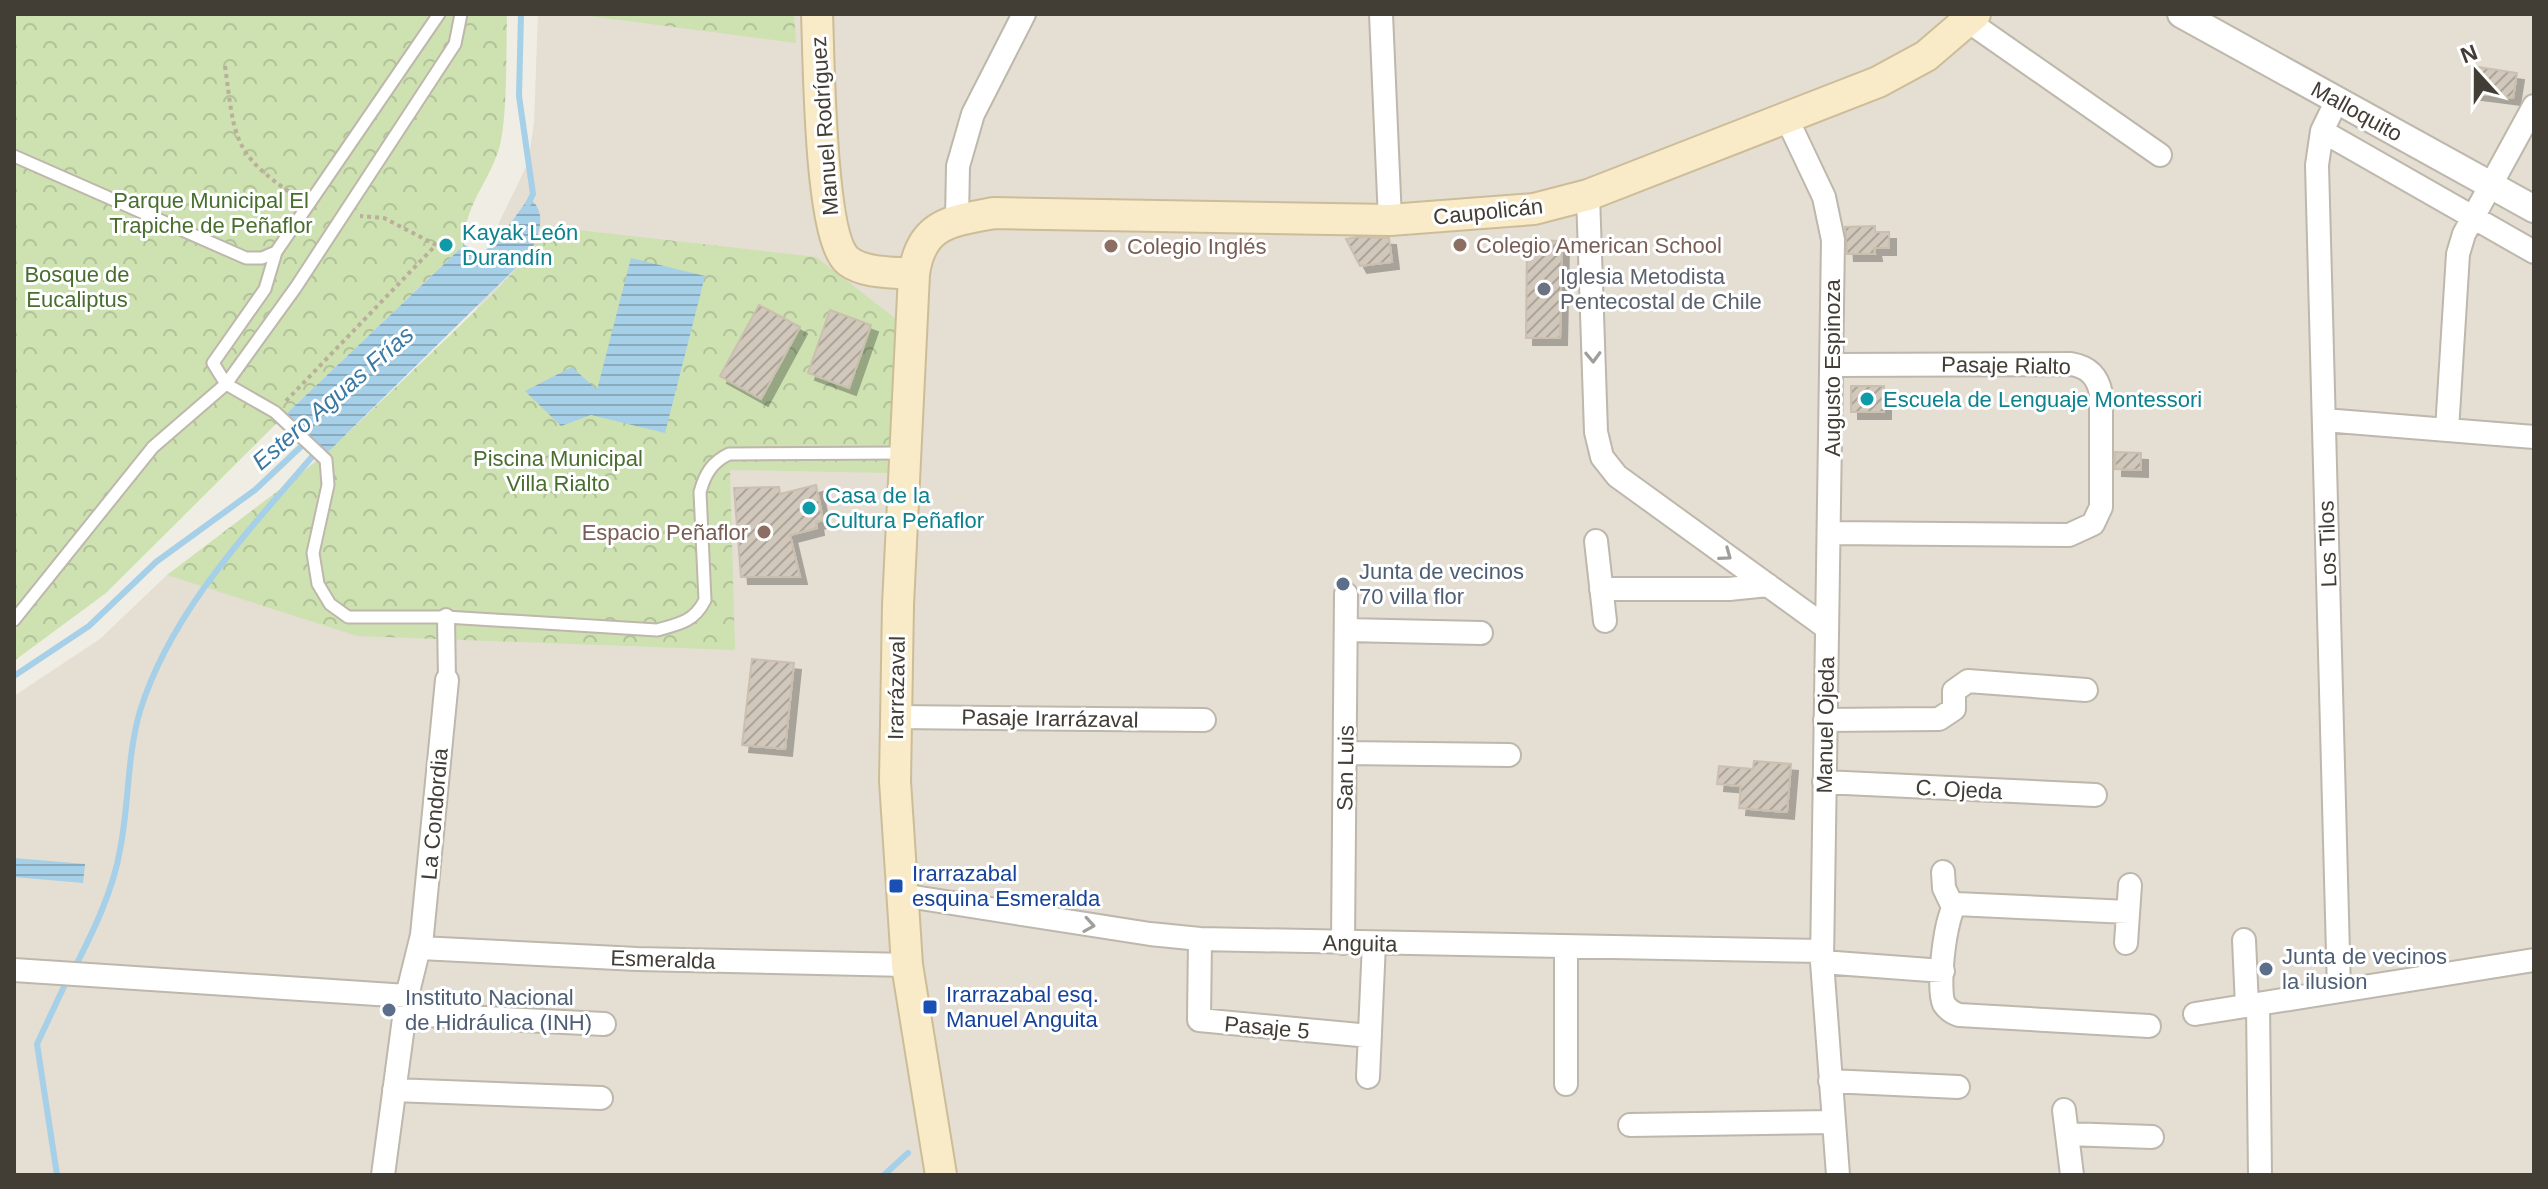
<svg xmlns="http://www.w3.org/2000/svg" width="2548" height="1189" viewBox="0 0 2548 1189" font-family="Helvetica,sans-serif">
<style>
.residential{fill:#e4ded3}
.forest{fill:url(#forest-crowns)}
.water{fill:url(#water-rules)}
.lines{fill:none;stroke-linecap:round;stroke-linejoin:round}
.stream{stroke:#a6cfe8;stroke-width:6}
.building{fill:url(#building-hatch);stroke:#cbbfaf;stroke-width:2;filter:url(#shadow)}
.service-casing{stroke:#beb7ab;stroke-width:15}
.pedestrian-casing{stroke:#beb7ab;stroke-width:20}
.minor-casing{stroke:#beb7ab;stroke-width:26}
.tertiary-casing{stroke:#beb7ab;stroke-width:30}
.secondary-casing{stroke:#ccbd98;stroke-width:34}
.path{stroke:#bbaf9b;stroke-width:4;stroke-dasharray:4 4;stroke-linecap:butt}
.service{stroke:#fff;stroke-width:11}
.pedestrian{stroke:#fff;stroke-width:16}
.minor{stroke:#fff;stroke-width:22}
.tertiary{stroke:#fff;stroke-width:26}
.secondary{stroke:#f9ebc7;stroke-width:30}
.oneway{stroke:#a09e9a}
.culture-dot{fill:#0f9aa8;stroke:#fff;stroke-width:3}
.education-dot{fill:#8d6e63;stroke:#fff;stroke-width:3}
.worship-dot{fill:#6b7280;stroke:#fff;stroke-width:3}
.service-dot{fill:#5c6f8a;stroke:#fff;stroke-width:3}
.transit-dot{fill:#1a4fb4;stroke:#fff;stroke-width:3}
.labels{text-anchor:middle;stroke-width:6;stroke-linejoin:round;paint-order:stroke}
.street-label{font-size:22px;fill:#423d35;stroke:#fff}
.park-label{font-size:22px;fill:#486e2f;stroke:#fff}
.culture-label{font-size:22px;fill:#0d838f;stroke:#fff;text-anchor:start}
.education-label{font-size:22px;fill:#785e54;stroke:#fff;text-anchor:start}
.worship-label{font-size:22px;fill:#5b616d;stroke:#fff;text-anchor:start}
.service-label{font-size:22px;fill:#4e5e75;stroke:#fff;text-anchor:start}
.transit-label{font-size:22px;fill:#164399;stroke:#fff;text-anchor:start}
.water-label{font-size:24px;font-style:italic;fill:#3a79a3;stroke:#fff}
</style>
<defs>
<pattern id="forest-crowns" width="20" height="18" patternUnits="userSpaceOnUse" patternTransform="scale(2)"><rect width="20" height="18" fill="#cde1b1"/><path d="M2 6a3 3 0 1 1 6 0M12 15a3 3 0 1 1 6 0" fill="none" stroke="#b1c299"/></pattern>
<pattern id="water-rules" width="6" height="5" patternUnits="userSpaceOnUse" patternTransform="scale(2)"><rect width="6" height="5" fill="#a6cfe8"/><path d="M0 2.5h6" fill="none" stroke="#89a9bd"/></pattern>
<pattern id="building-hatch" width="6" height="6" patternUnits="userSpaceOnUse" patternTransform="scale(2)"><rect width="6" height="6" fill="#d1c8bb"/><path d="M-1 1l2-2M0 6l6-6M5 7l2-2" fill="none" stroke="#aba499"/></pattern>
<filter id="shadow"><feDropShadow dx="7" dy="7" stdDeviation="0" flood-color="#0004"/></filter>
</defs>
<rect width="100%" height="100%" fill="#f0ede5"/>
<path class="residential" d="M538,14H2534V1175H14V696L100,639L167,575L266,503L371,413L476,311L487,282L495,231L528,163L534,123Z"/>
<path class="forest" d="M14,14H507C506,47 508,124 498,152C486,187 465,204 464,245L284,416L106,593L14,661Z
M574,14H794L796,43Z
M542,226L816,257L900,322L894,473L730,470L735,650L357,636L167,575L325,455L494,293L530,254Z"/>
<path class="water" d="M529,198C549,213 538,235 530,254L325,455L284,416L464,245L482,253L498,240Z
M631,258L705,276L665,433L591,415L561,426L525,391L572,367L597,390Z
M14,858L85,864L83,883L14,877Z"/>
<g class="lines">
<path class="stream" d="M521,14L519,96L533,194L528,204
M14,676L89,626L156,562L255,490L308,440
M74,969C93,932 113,891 120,850C129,805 127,755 140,711C171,611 251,528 317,451
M57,1175L37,1044L68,978
M884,1175L908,1153"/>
</g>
<path class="building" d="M2478,67L2517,73L2513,98L2474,93Z
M1875,226V232H1889V248H1874L1875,254H1847L1845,227Z
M1357,237L1389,238L1392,262L1360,266L1346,239Z
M1527,240L1562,241L1560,338H1526Z
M759,305L800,327L761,399L720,376Z
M830,310L871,325L849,388L808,373Z
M1851,386H1884V412H1851Z
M2115,452L2141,453V470L2115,469Z
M816,485L823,520L816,522L817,528L790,535L800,577H741L734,488L779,487L780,494Z
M752,659L794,663L785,749L742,745Z
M1754,761L1791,764L1787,812L1739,808L1741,786L1717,784L1719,766L1753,769Z"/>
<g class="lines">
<g class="service-casing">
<path id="service" d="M14,156L246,258H262L276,252L439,14
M276,252L265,289L213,363L226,384L275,412L326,460L328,485L313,553L318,584L330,604L348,617H446L657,630C679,624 694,622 705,600L700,492C705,474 712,462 729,454L904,453
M14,620L153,447L226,384L296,287L455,44L461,14"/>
</g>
<g class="pedestrian-casing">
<path id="pedestrian" d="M446,617L447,680"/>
</g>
<g class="minor-casing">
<path id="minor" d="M1381,14L1390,220
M1968,21L2160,155
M2337,100L2322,131L2317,165L2339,991
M1787,119L1824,197L1833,240L1822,962L1838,1175
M2322,131L2534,252
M1588,195L1596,432L1602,457L1617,476L1827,628
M957,220L958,166L973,114L1024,14
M2324,420L2534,437
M2447,430L2458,254L2464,234L2534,106
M1830,533L2069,535L2093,524L2101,507V394C2098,377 2089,367 2071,364L1832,365
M1596,541L1605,621
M1601,589H1729L1768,585
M1346,630L1481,633
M895,717L1204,720
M1825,720L1939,719L1954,709V691L1968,681L2086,690
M1345,753L1509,755
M1824,782L2095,795
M1943,872L1944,888L1953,907
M901,895L1150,934L1200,939L1822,951
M2128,912L1956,904C1945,915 1937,989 1944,1004C1948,1010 1953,1013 1959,1015L2149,1026
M1200,939L1199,1020L1370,1036
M2244,940L2247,1006
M1343,943L1346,594
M2126,943L2130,885
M420,948L637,959L907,965
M1822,962L1943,971
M14,970L407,996
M2258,1004L2260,1175
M404,1014L604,1024
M2195,1014L2534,960
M1368,1077L1374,943
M1830,1081L1958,1087
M1566,1084V948
M394,1090L601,1098
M2064,1110L2072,1175
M1630,1125L1834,1122
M2067,1134L2152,1137
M383,1175L407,996L422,935L447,680"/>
</g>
<g class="tertiary-casing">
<path id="tertiary" d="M2181,14L2534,209"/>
</g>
<g class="secondary-casing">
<path id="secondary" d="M817,14C819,58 819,237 848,261C865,274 895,272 914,274
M941,1175L907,965L895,781L898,605L914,274C921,223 951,221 994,213L1390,220L1534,209L1588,195L1878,82L1926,56L1975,14"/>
</g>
<path class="path" d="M225,66C235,139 232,153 295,196
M286,401L436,245L384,218L360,216"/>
<use href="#service" class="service"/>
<use href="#pedestrian" class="pedestrian"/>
<use href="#minor" class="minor"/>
<use href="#tertiary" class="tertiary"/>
<use href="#secondary" class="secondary"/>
</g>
<defs><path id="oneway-chevron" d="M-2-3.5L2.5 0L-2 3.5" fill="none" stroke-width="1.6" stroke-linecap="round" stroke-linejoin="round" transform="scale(2)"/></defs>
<g class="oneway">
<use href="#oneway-chevron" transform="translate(1593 357) rotate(88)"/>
<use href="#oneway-chevron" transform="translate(1726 555) rotate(36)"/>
<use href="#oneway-chevron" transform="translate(1089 925) rotate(9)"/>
</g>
<g class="culture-dot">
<circle cx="446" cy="245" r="8"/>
<circle cx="1867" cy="399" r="8"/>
<circle cx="809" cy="508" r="8"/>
</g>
<g class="education-dot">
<circle cx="1460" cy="245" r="8"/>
<circle cx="1111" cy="246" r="8"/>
<circle cx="764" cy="532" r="8"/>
</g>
<circle class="worship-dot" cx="1544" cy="289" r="8"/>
<g class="service-dot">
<circle cx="1343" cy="584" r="8"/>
<circle cx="2266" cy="969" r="8"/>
<circle cx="389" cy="1010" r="8"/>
</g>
<g class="transit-dot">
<rect x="888" y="878" width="16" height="16" rx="4"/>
<rect x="922" y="999" width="16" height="16" rx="4"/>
</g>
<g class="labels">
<g class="street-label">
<text transform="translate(2357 111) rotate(29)" y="8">Malloquito</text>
<text transform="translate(824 126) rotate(-94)" y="8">Manuel Rodríguez</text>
<text transform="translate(1488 211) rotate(-6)" y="8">Caupolicán</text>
<text transform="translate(2006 365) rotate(1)" y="8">Pasaje Rialto</text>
<text transform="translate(1832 368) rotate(-90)" y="8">Augusto Espinoza</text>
<text transform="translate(2327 544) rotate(-92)" y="8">Los Tilos</text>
<text transform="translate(896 688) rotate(-89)" y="8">Irarrázaval</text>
<text transform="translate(1050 718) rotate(1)" y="8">Pasaje Irarrázaval</text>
<text transform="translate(1825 725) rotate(-89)" y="8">Manuel Ojeda</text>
<text transform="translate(1345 768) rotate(-89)" y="8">San Luis</text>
<text transform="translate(1959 789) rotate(3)" y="8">C. Ojeda</text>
<text transform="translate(434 814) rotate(-85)" y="8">La Condordia</text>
<text transform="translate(1360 943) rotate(1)" y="8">Anguita</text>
<text transform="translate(663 959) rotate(2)" y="8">Esmeralda</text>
<text transform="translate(1267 1027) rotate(5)" y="8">Pasaje 5</text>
</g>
<g class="park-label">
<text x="211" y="208">Parque Municipal El<tspan x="211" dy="25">Trapiche de Peñaflor</tspan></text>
<text x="77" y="282">Bosque de<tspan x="77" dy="25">Eucaliptus</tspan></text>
<text x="558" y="466">Piscina Municipal<tspan x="558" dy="25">Villa Rialto</tspan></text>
</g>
<g class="culture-label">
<text x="462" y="240">Kayak León<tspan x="462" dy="25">Durandín</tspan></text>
<text x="1883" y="407">Escuela de Lenguaje Montessori</text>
<text x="825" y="503">Casa de la<tspan x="825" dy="25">Cultura Peñaflor</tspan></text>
</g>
<g class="education-label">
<text x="1476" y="253">Colegio American School</text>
<text x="1127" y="254">Colegio Inglés</text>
<text x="748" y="540" text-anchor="end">Espacio Peñaflor</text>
</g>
<g class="worship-label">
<text x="1560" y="284">Iglesia Metodista<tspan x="1560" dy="25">Pentecostal de Chile</tspan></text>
</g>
<g class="service-label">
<text x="1359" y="579">Junta de vecinos<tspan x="1359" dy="25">70 villa flor</tspan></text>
<text x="2282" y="964">Junta de vecinos<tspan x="2282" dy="25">la ilusion</tspan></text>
<text x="405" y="1005">Instituto Nacional<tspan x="405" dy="25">de Hidráulica (INH)</tspan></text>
</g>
<g class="transit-label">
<text x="912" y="881">Irarrazabal<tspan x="912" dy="25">esquina Esmeralda</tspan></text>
<text x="946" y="1002">Irarrazabal esq.<tspan x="946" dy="25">Manuel Anguita</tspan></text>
</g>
<g class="water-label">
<text transform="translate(333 398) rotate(-41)" y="8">Estero Aguas Frías</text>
</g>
</g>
<rect width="2548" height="1189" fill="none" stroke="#423d35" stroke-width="32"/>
<g transform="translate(2476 72) rotate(339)" stroke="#ffffff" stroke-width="6" paint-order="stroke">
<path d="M0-6L14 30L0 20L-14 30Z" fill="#423d35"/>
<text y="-12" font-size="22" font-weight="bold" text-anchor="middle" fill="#423d35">N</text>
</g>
</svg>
